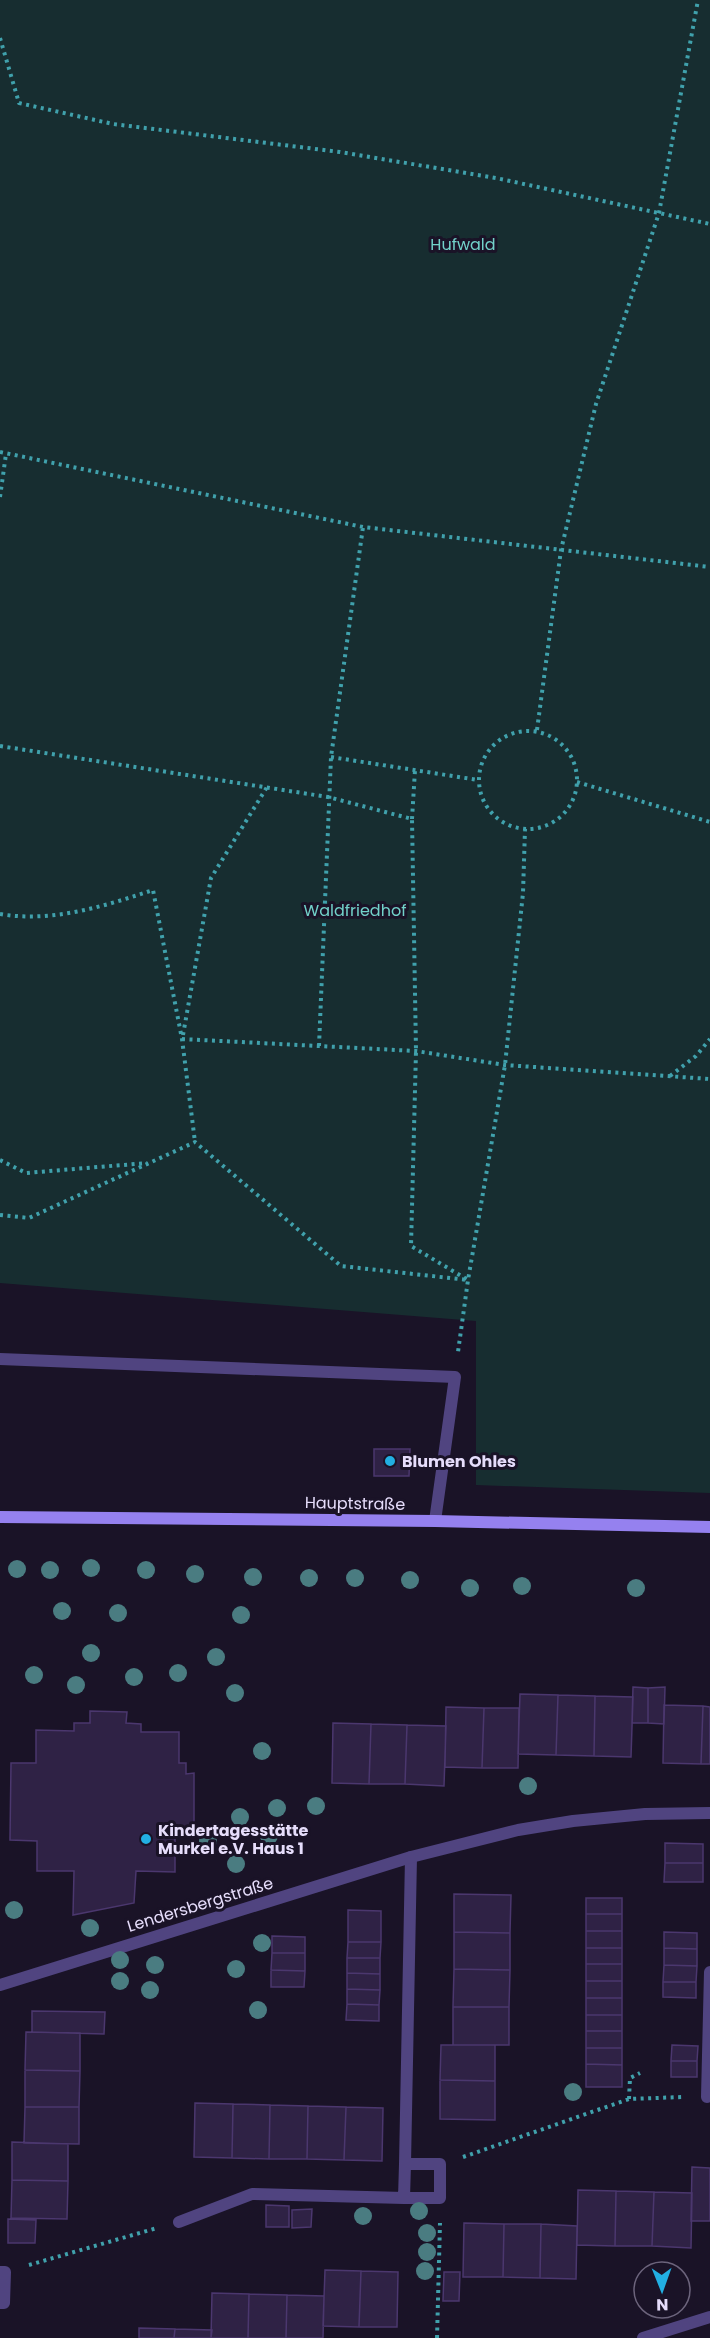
<svg xmlns="http://www.w3.org/2000/svg" width="710" height="2338" viewBox="0 0 710 2338" font-family="Poppins,sans-serif">
<style>
.green{fill:#172d30}
.building{fill:#2f2245;stroke:#4b376e;stroke-width:1.5}
.lines{fill:none;stroke-linecap:round;stroke-linejoin:round}
.path{stroke:#40a1ac;stroke-width:4;stroke-dasharray:3 4.5;stroke-linecap:butt}
.lane{stroke:#504480;stroke-width:12}
.street{stroke:#504480;stroke-width:12}
.secondary{stroke:#9581ef;stroke-width:12}
.tree{fill:#4a7c81}
.poi-dot{fill:#22afe2;stroke:#1a1327;stroke-width:2}
.labels{text-anchor:middle;stroke-width:6;stroke-linejoin:round;paint-order:stroke}
.park-label{font-size:16px;fill:#72d2ca;stroke:#1a1327}
.poi-label{font-size:16px;font-weight:bold;fill:#e6ddfb;stroke:#1a1327;text-anchor:start}
.street-label{font-size:16px;fill:#e6ddfb;stroke:#1a1327}
</style>
<rect width="100%" height="100%" fill="#1a1327"/>
<path class="green" d="M0,0H710V1493L476,1485V1321L0,1283Z"/>
<path class="building" d="M374,1449H410L409,1476H374Z
M633,1687L648,1688V1723H632Z
M665,1687L664,1724L648,1723V1688Z
M520,1694L558,1695L556,1755L518,1754Z
M558,1695L595,1696L594,1756L556,1755Z
M595,1696L633,1697L631,1757L594,1756Z
M664,1705L703,1706L701,1764L663,1763Z
M703,1706L710,1707V1764H701Z
M446,1707L484,1708L482,1768L445,1767Z
M484,1708H519L518,1768H482Z
M90,1711L127,1712L126,1723L141,1724V1732H179V1763H186V1774L194,1773V1834H175V1872L136,1871L134,1903L73,1915L74,1871H37V1841L10,1840L11,1763H36V1730L74,1731V1723H90Z
M333,1723L371,1724L369,1784L332,1783Z
M371,1724L407,1725L405,1784H369Z
M407,1725L446,1726L444,1786L405,1784Z
M665,1843L703,1844V1863H665Z
M665,1863H703V1882H664Z
M454,1894L511,1895L510,1933L454,1932Z
M586,1898H622V1914H586Z
M348,1910L381,1911V1942H348Z
M586,1914H622V1931H586Z
M586,1931H622V1948H586Z
M454,1932L510,1933V1970L454,1969Z
M664,1932L697,1933V1949L664,1948Z
M272,1936L305,1937V1953H272Z
M348,1942H381L380,1958H347Z
M586,1948H622V1964H586Z
M664,1948L697,1949V1966L664,1965Z
M272,1953H305V1971L271,1970Z
M347,1958H380V1974L347,1973Z
M586,1964H622V1981H586Z
M664,1965L697,1966L696,1982H663Z
M454,1969L510,1970L509,2007H453Z
M271,1970L305,1971L304,1987H271Z
M347,1973L380,1974V1990L347,1989Z
M586,1981H622V1998H586Z
M663,1982H696V1998L663,1997Z
M347,1989L380,1990L379,2005L347,2004Z
M586,1998H622V2015H586Z
M347,2004L379,2005V2021L346,2020Z
M453,2007H509V2045H453Z
M32,2011L105,2012L104,2034L32,2032Z
M586,2015H622V2031H586Z
M586,2031H622V2048H586Z
M26,2032L80,2033V2071L25,2070Z
M441,2045H495V2081L440,2080Z
M672,2045L698,2046L697,2061H671Z
M586,2048H622V2065L586,2064Z
M671,2061H697V2077H671Z
M586,2064L622,2065V2087H586Z
M25,2070L80,2071L79,2107H25Z
M440,2080L495,2081V2120L440,2119Z
M195,2103L233,2104L232,2158L194,2157Z
M233,2104L270,2105L269,2159L232,2158Z
M270,2105L308,2106L307,2159H269Z
M308,2106L346,2107L344,2160L307,2159Z
M25,2107H79V2144L24,2143Z
M346,2107L383,2108L382,2161L344,2160Z
M12,2142L68,2144V2181L12,2180Z
M692,2167L710,2168V2221H691Z
M12,2180L68,2181L67,2219L11,2218Z
M578,2190L616,2191L615,2246L577,2245Z
M616,2191L654,2192L652,2246H615Z
M654,2192L692,2193L691,2248L652,2246Z
M266,2205L289,2206V2227H266Z
M312,2209L311,2227L292,2228V2210Z
M8,2219L36,2220L35,2243H8Z
M464,2223L504,2224L503,2277H463Z
M504,2224H541L540,2278L503,2277Z
M541,2224L577,2226L576,2279L540,2278Z
M325,2270L361,2271L359,2327L323,2326Z
M361,2271L398,2272L397,2327H359Z
M444,2272H460L459,2301H443Z
M212,2293L249,2294L248,2338H211Z
M249,2294L287,2295L286,2338H248Z
M287,2295L324,2296L323,2338H286Z
M139,2328L175,2329L174,2338H139Z
M175,2329L212,2330L211,2338H174Z"/>
<g class="lines">
<path class="path" d="M0,38L19,103L113,124L340,152L496,178L710,224
M0,452L363,527L710,567
M0,497L6,454
M537,730L561,550L596,404L659,213L698,0
M479 780a49 49 0 1 1 98 0a49 49 0 1 1-98 0Z
M0,746L328,797L412,819L416,1051L411,1246L468,1280L505,1065L523,893L525,829
M331,757L478,780
M577,782L710,822
M412,819L415,770
M0,914C52,923 105,906 153,890L182,1039L195,1142
M183,1035L211,878L267,787
M182,1039L416,1051L505,1065L710,1079
M319,1046L331,757L363,527
M670,1076L696,1056L710,1039
M0,1160L26,1173L147,1163
M0,1215L29,1218L195,1142L341,1266L468,1280L458,1352
M629,2099L630,2078L640,2073
M463,2157L629,2099L682,2097
M29,2265L157,2228
M437,2338L440,2223"/>
<path class="lane" d="M0,1359L455,1377L435,1521
M707,2097L710,1972
M405,2164L411,1857
M405,2164H440V2198H404Z
M179,2222L252,2194L404,2198
M0,2272H5L4,2303H0"/>
<path class="street" d="M0,1985L411,1857L518,1830L573,1821L645,1814L710,1813
M643,2338L710,2317"/>
<path class="secondary" d="M0,1517L435,1521L710,1527"/>
</g>
<g class="tree">
<circle cx="91" cy="1568" r="9"/>
<circle cx="17" cy="1569" r="9"/>
<circle cx="50" cy="1570" r="9"/>
<circle cx="146" cy="1570" r="9"/>
<circle cx="195" cy="1574" r="9"/>
<circle cx="253" cy="1577" r="9"/>
<circle cx="309" cy="1578" r="9"/>
<circle cx="355" cy="1578" r="9"/>
<circle cx="410" cy="1580" r="9"/>
<circle cx="522" cy="1586" r="9"/>
<circle cx="470" cy="1588" r="9"/>
<circle cx="636" cy="1588" r="9"/>
<circle cx="62" cy="1611" r="9"/>
<circle cx="118" cy="1613" r="9"/>
<circle cx="241" cy="1615" r="9"/>
<circle cx="91" cy="1653" r="9"/>
<circle cx="216" cy="1657" r="9"/>
<circle cx="178" cy="1673" r="9"/>
<circle cx="34" cy="1675" r="9"/>
<circle cx="134" cy="1677" r="9"/>
<circle cx="76" cy="1685" r="9"/>
<circle cx="235" cy="1693" r="9"/>
<circle cx="262" cy="1751" r="9"/>
<circle cx="528" cy="1786" r="9"/>
<circle cx="316" cy="1806" r="9"/>
<circle cx="277" cy="1808" r="9"/>
<circle cx="240" cy="1817" r="9"/>
<circle cx="269" cy="1836" r="9"/>
<circle cx="208" cy="1841" r="9"/>
<circle cx="236" cy="1864" r="9"/>
<circle cx="14" cy="1910" r="9"/>
<circle cx="90" cy="1928" r="9"/>
<circle cx="262" cy="1943" r="9"/>
<circle cx="120" cy="1960" r="9"/>
<circle cx="155" cy="1965" r="9"/>
<circle cx="236" cy="1969" r="9"/>
<circle cx="120" cy="1981" r="9"/>
<circle cx="150" cy="1990" r="9"/>
<circle cx="258" cy="2010" r="9"/>
<circle cx="573" cy="2092" r="9"/>
<circle cx="419" cy="2211" r="9"/>
<circle cx="363" cy="2216" r="9"/>
<circle cx="427" cy="2233" r="9"/>
<circle cx="427" cy="2252" r="9"/>
<circle cx="425" cy="2271" r="9"/>
</g>
<g class="poi-dot">
<circle cx="390" cy="1461" r="6"/>
<circle cx="146" cy="1839" r="6"/>
</g>
<g class="labels">
<g class="park-label">
<text x="463" y="250">Hufwald</text>
<text x="355" y="916">Waldfriedhof</text>
</g>
<g class="poi-label">
<text x="402" y="1467">Blumen Ohles</text>
<text x="158" y="1836">Kindertagesstätte<tspan x="158" dy="18">Murkel e.V. Haus 1</tspan></text>
</g>
<g class="street-label">
<text transform="translate(355 1503) rotate(1)" y="6">Hauptstraße</text>
<text transform="translate(200 1904) rotate(-17)" y="6">Lendersbergstraße</text>
</g>
</g>
<g transform="translate(662 2290) rotate(179)"><circle r="28" fill="#1a1327" stroke="#6c647c" stroke-width="1.5"/>
<path d="M0-4.5L10 22L0 15L-10 22Z" fill="#22afe2"/>
<text y="-9" font-size="16" font-weight="bold" text-anchor="middle" fill="#e6ddfb">N</text>
</g>
</svg>
